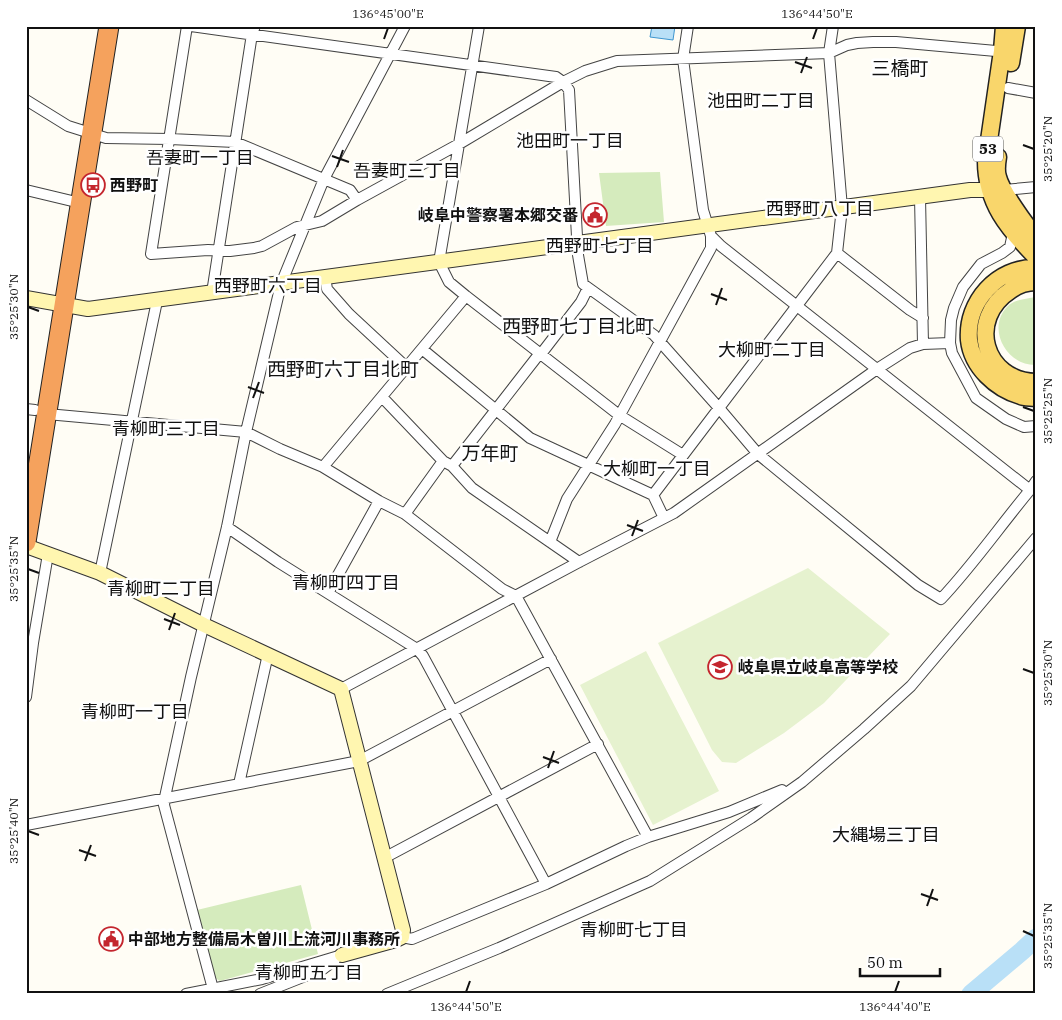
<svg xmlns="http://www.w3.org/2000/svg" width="1062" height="1020" viewBox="0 0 1062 1020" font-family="'IBM Plex Serif','Noto Sans JP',serif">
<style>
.green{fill:#d5ebbd}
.pitch{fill:#e6f2cf}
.water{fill:#b9e0f7;stroke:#3f96cf}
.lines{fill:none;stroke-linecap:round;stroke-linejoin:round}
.river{stroke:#b9e0f7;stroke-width:19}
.street-casing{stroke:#444;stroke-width:12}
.secondary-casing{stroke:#333;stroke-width:16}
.primary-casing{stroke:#222;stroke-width:19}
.highway-casing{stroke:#222;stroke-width:21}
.street{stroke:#fff;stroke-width:10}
.secondary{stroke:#fff6b0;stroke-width:14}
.primary{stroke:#f9d66b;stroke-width:16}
.highway{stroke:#f5a25d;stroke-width:19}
.ticks{fill:none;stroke:#111;stroke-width:2}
.labels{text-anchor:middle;stroke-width:5;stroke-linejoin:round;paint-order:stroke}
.shield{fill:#fff;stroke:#585858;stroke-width:1}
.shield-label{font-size:15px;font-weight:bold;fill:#111}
.poi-label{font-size:16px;font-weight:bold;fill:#111;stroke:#fff;text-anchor:start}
.neighbourhood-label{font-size:18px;fill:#111;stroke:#fff}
.quarter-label{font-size:19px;fill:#111;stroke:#fff}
.neatline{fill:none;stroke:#111;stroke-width:2}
.ticks-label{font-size:12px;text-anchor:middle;fill:#111}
</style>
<rect width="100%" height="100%" fill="#fffdf5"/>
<path class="green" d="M660,172L664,222L606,226L599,173Z
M1036,297V365C1007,366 986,329 1007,307C1014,299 1026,299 1036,297Z
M301,885L318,954L220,981L215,978L197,910Z"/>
<path class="pitch" d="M808,568L890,634L824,703L784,733L736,763L722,762L712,750L658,643Z
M646,651L719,791L653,825L580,685Z"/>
<path class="water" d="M652,26H675L673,40L650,37Z"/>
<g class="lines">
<path class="river" d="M971,994L1022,951L1036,938"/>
<g class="street-casing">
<path id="street" d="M187,26L151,254L208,250L230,251L254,248L262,246L297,227L322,221L357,200L459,144L563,82L585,71L617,61L829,53L847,45L857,43L873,42H896L1007,52
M191,26L556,77L563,82L569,90L578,255L583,284L654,335L719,408L653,495
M479,26L439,262L449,282L466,296L619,415L683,455
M833,26L829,53L842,208L837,253L719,408L758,454L918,585L941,599C973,565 1000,526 1030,490L1036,481
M1008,88L1036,93
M26,100L68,126L106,138L170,139L235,142L350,190L357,200
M26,190L72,201
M1004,190L1036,187
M920,197L923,344
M1013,233L1010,247L1002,253L981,264L963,287L954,308L951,320L950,343L952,353L976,398L1006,419L1024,427L1036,426
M711,236L721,246L1030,490
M837,253L910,310L923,318
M325,277L327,289L349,314L406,367
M212,293L252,34L255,26
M422,349L530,438L653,495L664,518
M541,354L581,302L588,288
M382,397L443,461L452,466L472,488L579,562
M26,409L35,410
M47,414L246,432L280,449L323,467L379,501L405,514L502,589L516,596L648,837
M452,466L540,353
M323,467L466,296
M405,514L443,461
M227,527L278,562L417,649L423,656L546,884
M550,542L567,499L615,424L711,248V236L703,210L683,59L688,26
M100,573L157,301
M328,593L379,501
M341,689L579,562L674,513L877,369L910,348L923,344L950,343
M26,697L33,643L48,554
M239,784L268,654
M26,825L359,761L551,659
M384,858L598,744
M402,937L412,939L546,884L626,846L648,837L729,812L782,790
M213,989L164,805L165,797L191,677L227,527L246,432L281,284L324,179L405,26
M186,994L262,979L342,955
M260,994L323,969L335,960
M387,994L499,948L650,881L751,818L802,782L864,729L911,686L1036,538"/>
</g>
<g class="secondary-casing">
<path id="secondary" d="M26,298L88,309L970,190H998
M26,546L100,573L204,625L341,689L403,930L402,937L396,940L342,955"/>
</g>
<g class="primary-casing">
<path id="primary" d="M1004,26L1002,51L986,161C986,203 1008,229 1036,257
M1011,63L1017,26
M998,157C997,163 996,171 998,177C1001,190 1026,226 1036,236
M1036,268C997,267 966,302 969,340C972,367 996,389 1021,396C1025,398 1031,397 1036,398
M1036,282C1027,282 1018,285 1011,290C966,319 984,381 1036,382"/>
</g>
<g class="highway-casing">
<path id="highway" d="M26,542L109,26"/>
</g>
<use href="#street" class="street"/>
<use href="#secondary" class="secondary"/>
<use href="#primary" class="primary"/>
<use href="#highway" class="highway"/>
</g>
<path class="ticks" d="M384,39L388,28M813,39L817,28M795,62L812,68M801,73L807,57M1023,145L1034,149M332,156L349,162M337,167L343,150M711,294L727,300M716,305L722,288M28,307L39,311M248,387L264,393M253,398L259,382M1023,407L1034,411M627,525L643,531M632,536L638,520M28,569L39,573M164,619L180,625M169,630L175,613M1023,669L1034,673M543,757L559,763M548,768L554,751M28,831L39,835M79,850L96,856M85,861L91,845M921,894L938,900M927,906L933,889M1023,931L1034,936M466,992L470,981M895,992L899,981"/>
<defs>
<g id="bus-ring" transform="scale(1.25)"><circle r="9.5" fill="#fff" stroke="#c4262e" stroke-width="1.5"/><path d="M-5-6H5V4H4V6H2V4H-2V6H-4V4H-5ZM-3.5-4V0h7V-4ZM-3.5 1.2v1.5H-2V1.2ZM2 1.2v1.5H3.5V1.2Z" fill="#c4262e"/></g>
<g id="civic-ring" transform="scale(1.25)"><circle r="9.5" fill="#fff" stroke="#c4262e" stroke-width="1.5"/><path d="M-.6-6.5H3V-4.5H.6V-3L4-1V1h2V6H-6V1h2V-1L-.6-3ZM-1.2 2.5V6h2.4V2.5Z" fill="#c4262e"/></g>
<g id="school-ring" transform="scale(1.25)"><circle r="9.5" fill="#fff" stroke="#c4262e" stroke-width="1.5"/><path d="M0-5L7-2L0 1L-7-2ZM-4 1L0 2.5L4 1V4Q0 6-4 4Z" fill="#c4262e"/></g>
</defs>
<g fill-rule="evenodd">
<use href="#bus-ring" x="93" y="185"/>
<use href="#civic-ring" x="595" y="215"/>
<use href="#school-ring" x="720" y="667"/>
<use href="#civic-ring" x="111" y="939"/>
</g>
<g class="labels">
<rect class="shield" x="973" y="136.5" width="30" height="25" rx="4"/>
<g class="shield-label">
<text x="988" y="154">53</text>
</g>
<g class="poi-label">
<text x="110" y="191">西野町</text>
<text x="578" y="221" text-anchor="end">岐阜中警察署本郷交番</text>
<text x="738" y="673">岐阜県立岐阜高等学校</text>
<text x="128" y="945">中部地方整備局木曽川上流河川事務所</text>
</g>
<g class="neighbourhood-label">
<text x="761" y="107">池田町二丁目</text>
<text x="570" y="147">池田町一丁目</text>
<text x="200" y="164">吾妻町一丁目</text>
<text x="407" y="177">吾妻町三丁目</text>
<text x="820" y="215">西野町八丁目</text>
<text x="600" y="252">西野町七丁目</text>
<text x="268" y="292">西野町六丁目</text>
<text x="772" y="356">大柳町二丁目</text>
<text x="166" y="435">青柳町三丁目</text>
<text x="657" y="475">大柳町一丁目</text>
<text x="346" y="589">青柳町四丁目</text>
<text x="161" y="595">青柳町二丁目</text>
<text x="135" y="718">青柳町一丁目</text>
<text x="886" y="841">大縄場三丁目</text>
<text x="634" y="936">青柳町七丁目</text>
<text x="309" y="979">青柳町五丁目</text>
</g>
<g class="quarter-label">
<text x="900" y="75">三橋町</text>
<text x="578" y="333">西野町七丁目北町</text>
<text x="343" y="376">西野町六丁目北町</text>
<text x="490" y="460">万年町</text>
</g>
</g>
<rect width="1062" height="1020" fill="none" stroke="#ffffff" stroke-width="55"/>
<path d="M860 968v8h80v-8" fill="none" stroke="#111111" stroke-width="2.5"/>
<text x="867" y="968" font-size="15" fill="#111111" stroke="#ffffff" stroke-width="4" paint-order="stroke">50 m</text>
<rect x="28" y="28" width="1006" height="964" class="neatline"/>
<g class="ticks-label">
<text x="388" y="18">136°45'00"E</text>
<text x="817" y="18">136°44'50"E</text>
<text transform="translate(1048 149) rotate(-90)" y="4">35°25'20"N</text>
<text transform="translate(14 307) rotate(-90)" y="4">35°25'30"N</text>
<text transform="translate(1048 411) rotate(-90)" y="4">35°25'25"N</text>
<text transform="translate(14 569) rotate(-90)" y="4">35°25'35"N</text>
<text transform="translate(1048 673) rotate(-90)" y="4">35°25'30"N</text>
<text transform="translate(14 831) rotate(-90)" y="4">35°25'40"N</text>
<text transform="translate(1048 936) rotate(-90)" y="4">35°25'35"N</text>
<text x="466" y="1011">136°44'50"E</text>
<text x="895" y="1011">136°44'40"E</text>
</g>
</svg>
